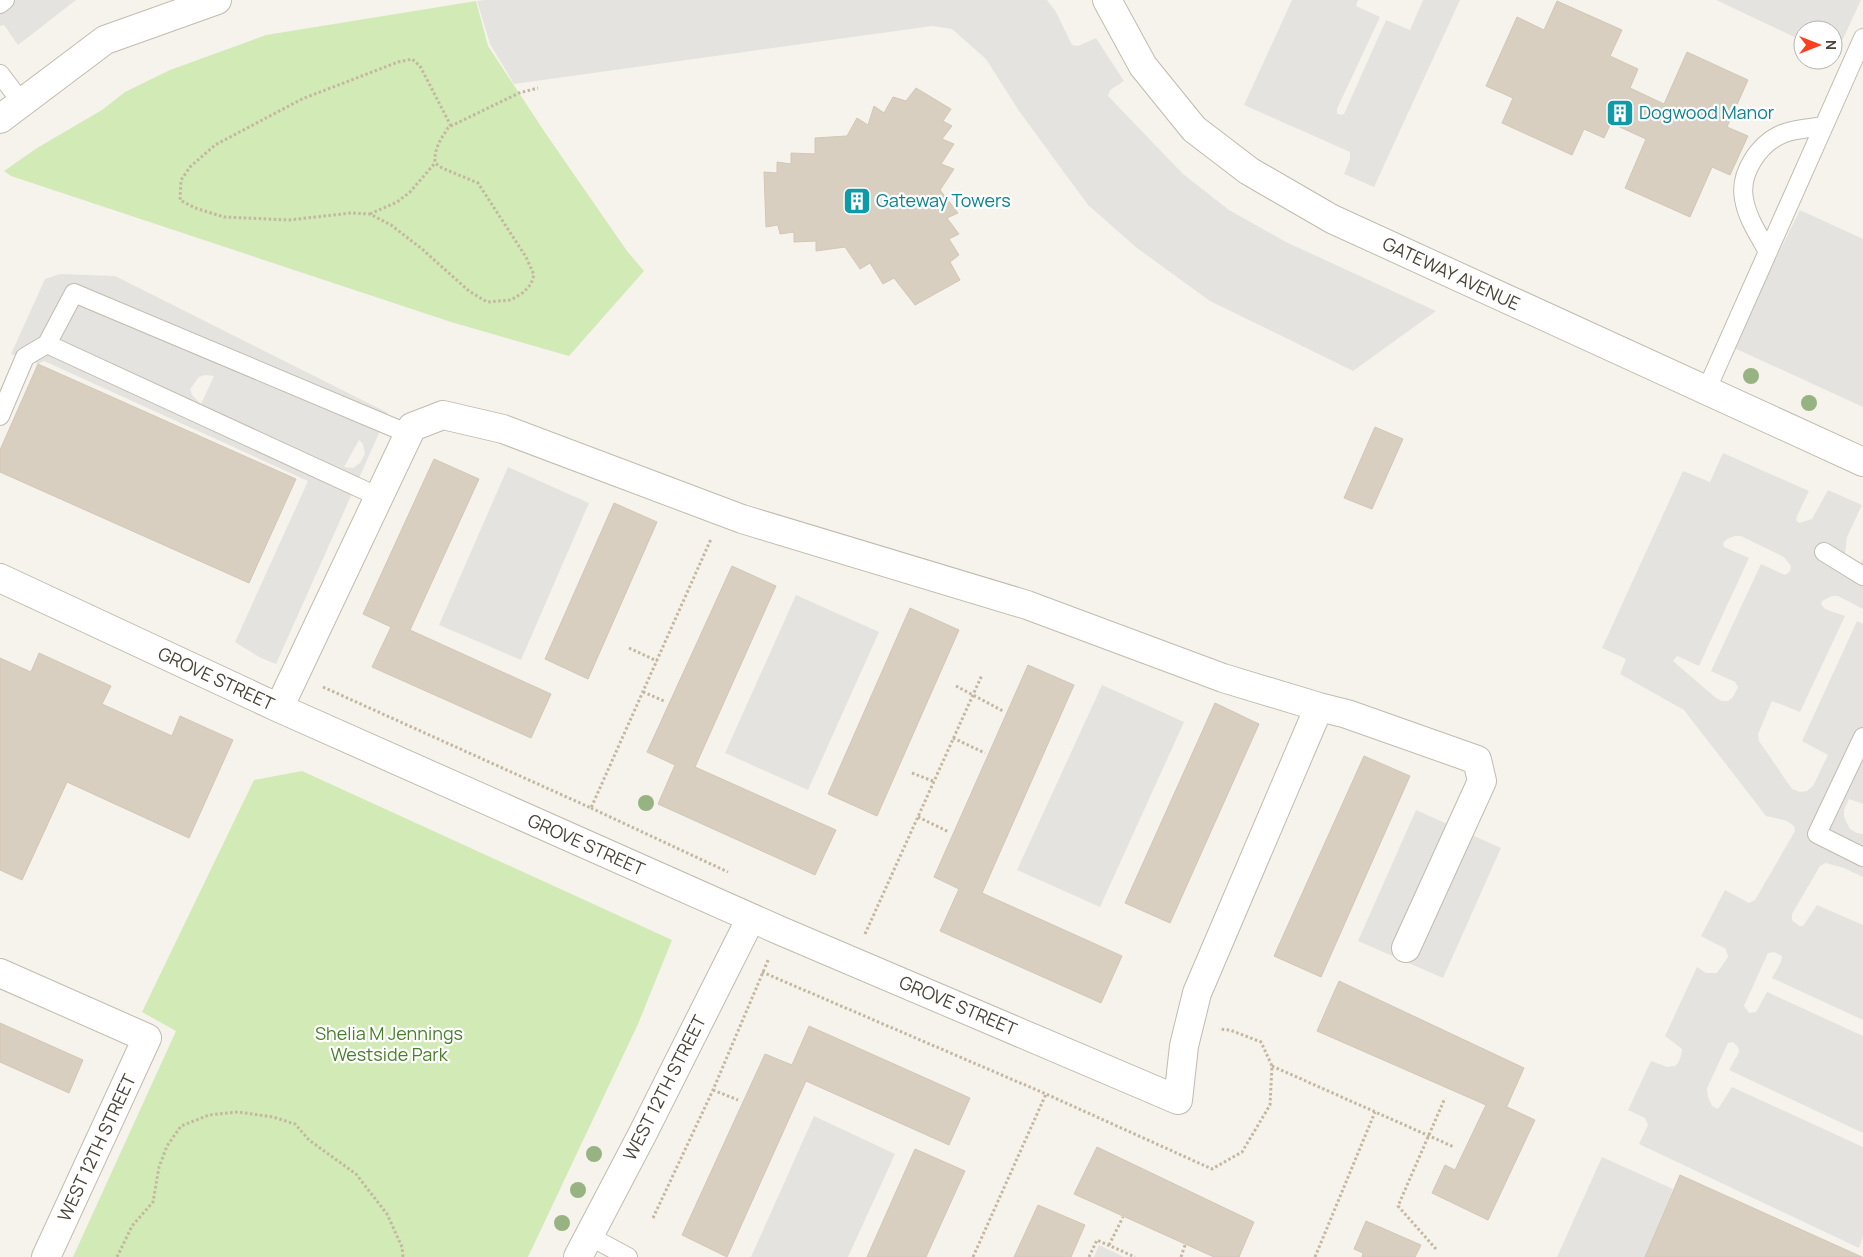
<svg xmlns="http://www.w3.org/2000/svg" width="1863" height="1257" viewBox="0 0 1863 1257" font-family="Manrope,sans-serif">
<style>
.green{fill:#d2eab5}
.parking{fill:#e5e3e0;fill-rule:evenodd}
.building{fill:#d8cfc1;stroke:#d3c7b4}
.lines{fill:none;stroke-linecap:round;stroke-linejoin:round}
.service-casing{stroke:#c2bbae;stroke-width:20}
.minor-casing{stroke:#c2bbae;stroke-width:30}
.path{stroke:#c4b79f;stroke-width:3;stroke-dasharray:2.5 2.5;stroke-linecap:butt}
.service{stroke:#fff;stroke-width:18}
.minor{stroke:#fff;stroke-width:28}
.tree{fill:#97b381}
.labels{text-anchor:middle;stroke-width:4.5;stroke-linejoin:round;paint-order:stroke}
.culture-label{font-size:18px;fill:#0d838f;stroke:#fff;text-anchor:start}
.street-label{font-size:18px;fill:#4b4439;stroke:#fff}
.park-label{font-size:18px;fill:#4a7f2a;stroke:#fff}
</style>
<rect width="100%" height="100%" fill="#f6f3ec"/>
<path class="green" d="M476,1L488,46L546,134L627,251L644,271L569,356L451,322L11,176L4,171L37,148L102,110L125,92L170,70L266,35Z
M302,771L672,940L638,1024L528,1257H73L176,1031L142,1012L254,780Z"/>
<path class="parking" d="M0,0H76L18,45L4,25L0,26Z
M485,0H1047L1056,12L1072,45L1078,46L1096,38L1124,81L1110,90L1108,96L1183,174L1229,210L1286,242L1436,311L1353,371L1210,301L1137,248L1088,205L1019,111L986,59L952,29L932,26L514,84L490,44L477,1Z
M1292,0H1358L1356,6L1380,17L1337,109V113L1340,115L1344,114L1386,20L1410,30L1423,0H1460L1374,187L1344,174L1350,159V152L1244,105Z
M1716,0H1861L1835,56L1833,55V30H1803V41Z
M1800,210L1863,239V407L1732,347Z
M60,274L115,276L388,413L276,664L261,658L235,642L308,481L44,361L38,364L11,354L45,279ZM205,375L214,376L201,404L192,395L190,389L199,377ZM359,440L363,444L365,454L360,463L353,468L344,467Z
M1723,453L1809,491L1797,516L1796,520L1799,523L1812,519L1828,490L1862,505L1847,537L1845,554L1849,559L1860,564L1863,559V609L1838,596H1832L1822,601L1821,604L1825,609L1845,616L1800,712L1772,701L1758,734L1759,741L1792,789L1800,792L1807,791L1813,786L1828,755L1802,741L1857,621L1863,624V804L1849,799L1844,810V817L1850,829L1857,833L1863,834V877L1844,868L1826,863L1820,866L1792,914V920L1799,926H1803L1817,905L1863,925V1020L1772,978L1781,962L1782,956L1774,952L1768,953L1744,1006L1749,1013L1756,1012L1767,992L1863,1036V1133L1729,1070L1739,1052L1738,1047L1733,1042L1728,1043L1707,1088L1708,1097L1712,1106L1718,1109L1732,1087L1863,1147V1236L1859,1248L1639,1144L1648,1125L1645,1118L1628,1110L1651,1061L1667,1067L1675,1066L1678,1063L1681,1056L1682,1049L1665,1036L1697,967L1706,973H1717L1728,957L1726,949L1701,936L1725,890L1749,903L1755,900L1795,831L1794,826L1787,821L1766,816L1684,710L1620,674L1626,659L1602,648L1683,471L1710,482ZM1735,536H1741L1749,540L1784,557L1791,566L1790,571L1785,575L1761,564L1711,671L1735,682L1738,687L1733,697L1728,701H1722L1716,698L1673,661L1677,656L1699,666L1749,558L1724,547L1723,543L1727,539Z
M508,467L589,503L521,660L439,625Z
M796,595L879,632L808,790L725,753Z
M1102,685L1184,722L1100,907L1017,870Z
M1416,810L1501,848L1443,978L1358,941Z
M814,1116L895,1154L848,1257H751Z
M1602,1157L1673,1189L1645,1257H1557Z
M1099,1245L1124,1257H1094Z"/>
<path class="building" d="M1557,1L1622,30L1610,56L1638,69L1630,88L1664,104L1687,52L1748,80L1727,127L1748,136L1730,175L1712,167L1690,217L1625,188L1646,139L1611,123L1604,138L1584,129L1572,155L1502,123L1513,98L1486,86L1517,17L1544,30Z
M916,88L951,109L943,121L952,126L942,139L954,144L941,164L954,169L940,190L958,213L947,218L959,234L949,239L959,255L950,262L960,280L915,305L894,278L883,284L870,263L860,269L845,247L816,251V241L794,242V232L780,234L778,225L766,227L764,172L777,173V162L791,164V153L815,154V138L847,136L857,118L868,125L874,106L884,113L893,97L906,101Z
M38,364L296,479L249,583L0,472V450Z
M1375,427L1403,439L1372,509L1344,498Z
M434,459L479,479L410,630L551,694L531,738L372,667L391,627L363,614Z
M614,503L657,522L588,679L545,659Z
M732,566L776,586L695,767L836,830L815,875L658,804L675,765L647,752Z
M910,608L959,630L877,816L828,794Z
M39,653L111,686L102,704L172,736L180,716L233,740L189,838L67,782L22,880L0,870V658L31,672Z
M1028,665L1074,685L982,893L1122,956L1101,1003L940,931L959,889L934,877Z
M1215,703L1259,724L1170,923L1125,903Z
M1364,756L1410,776L1321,977L1274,956Z
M1339,981L1524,1068L1507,1106H1505L1535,1120L1488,1220L1432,1193L1445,1165L1455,1170L1486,1105L1317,1031Z
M0,1023L83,1060L69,1093L0,1062Z
M809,1026L970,1098L949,1145L806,1081L727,1257L682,1235L765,1054L792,1065Z
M1097,1147L1254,1222L1239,1257H1214L1074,1194Z
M915,1149L965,1171L926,1257H867Z
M1680,1175L1862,1257H1645Z
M1038,1205L1085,1225L1071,1257H1014Z
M1366,1221L1421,1245L1415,1257H1362L1363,1253L1354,1249Z"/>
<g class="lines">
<g class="service-casing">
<path id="service" d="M0,4L5,0
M0,74L22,103
M1768,252C1759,235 1747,218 1744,199C1739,173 1759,144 1782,134C1794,129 1811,128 1824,126
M1706,391L1863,38
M0,416L25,357L47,344
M379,497L47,344L74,293L409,434
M1824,552L1863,576
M1863,737L1817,834L1863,857
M589,1236L628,1257"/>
</g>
<g class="minor-casing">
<path id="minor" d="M1107,0L1143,66L1194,129L1249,171L1332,219L1863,462
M0,119L105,40L217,0
M0,578L279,708L781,931L1178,1100L1184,1046L1197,993L1319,707L1223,678L1027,605L742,519L503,429L443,415L412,427L279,708
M1319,707L1347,714L1477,760L1482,781L1406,948
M0,973L147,1038L46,1257
M578,1257L643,1133L751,918"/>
</g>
<path class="path" d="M451,126L420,66L412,59L398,62L302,99L215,145L190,167L181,180L180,200L195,208L224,217L289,220L351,213L370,214L391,225L422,249L469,291L487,302L511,300L524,292L531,284L534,275L526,257L478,183L442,168L435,163C434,148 441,139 448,128L451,126L519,93L538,88
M370,214L397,202L410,192L435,163
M629,648L657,661
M956,686L1003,711
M323,687L591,808L711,539
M643,692L664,701
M953,738L985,753
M912,773L933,781
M591,808L728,872
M918,817L949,832
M865,934L982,675
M762,972L1046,1094L1212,1169L1242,1152L1270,1105L1272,1066L1261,1042L1230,1030L1219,1029
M1272,1066L1454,1147
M713,1090L738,1100
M653,1218L713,1090L769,958
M1109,1245L1123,1217
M1436,1249L1398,1206L1445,1098
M117,1257L132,1226L153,1202L159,1167L167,1146L181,1126L209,1115L238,1112L273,1117L295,1124L309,1140L356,1174L387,1214L402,1247L403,1257
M973,1257L1046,1094
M1089,1257L1097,1240L1135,1257
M1181,1257L1185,1245
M1315,1257L1375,1112"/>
<use href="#service" class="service"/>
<use href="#minor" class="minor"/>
</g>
<g class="tree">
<circle cx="1751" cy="376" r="8"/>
<circle cx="1809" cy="403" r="8"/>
<circle cx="646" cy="803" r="8"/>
<circle cx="594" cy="1154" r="8"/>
<circle cx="578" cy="1190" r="8"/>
<circle cx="562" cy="1223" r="8"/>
</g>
<defs>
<g id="building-square" transform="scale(1.4375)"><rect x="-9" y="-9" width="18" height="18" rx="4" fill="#0f9aa8" stroke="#fff"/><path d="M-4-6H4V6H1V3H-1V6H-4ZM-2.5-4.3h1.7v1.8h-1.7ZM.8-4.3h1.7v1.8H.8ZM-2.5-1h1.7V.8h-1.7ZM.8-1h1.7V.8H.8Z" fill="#fff"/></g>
</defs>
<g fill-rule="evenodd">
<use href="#building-square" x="1620" y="113"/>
<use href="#building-square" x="857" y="201"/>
</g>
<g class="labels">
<g class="culture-label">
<text x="1639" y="119">Dogwood Manor</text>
<text x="876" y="207">Gateway Towers</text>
</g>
<g class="street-label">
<text transform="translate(1451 274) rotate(25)" y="6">GATEWAY AVENUE</text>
<text transform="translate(216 679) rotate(25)" y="6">GROVE STREET</text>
<text transform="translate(586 845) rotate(24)" y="6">GROVE STREET</text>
<text transform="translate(958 1006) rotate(23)" y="6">GROVE STREET</text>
<text transform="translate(665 1088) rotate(-63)" y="6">WEST 12TH STREET</text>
<text transform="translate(97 1148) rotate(-65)" y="6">WEST 12TH STREET</text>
</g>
<g class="park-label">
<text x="389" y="1040">Shelia M Jennings<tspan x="389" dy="21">Westside Park</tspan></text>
</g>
</g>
<g transform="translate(1818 45) rotate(90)"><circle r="24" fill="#ffffff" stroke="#b7b4b0"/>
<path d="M0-4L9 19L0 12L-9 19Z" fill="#fc3f1d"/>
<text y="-8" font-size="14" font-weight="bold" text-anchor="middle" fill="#4b4439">N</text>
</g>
</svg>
